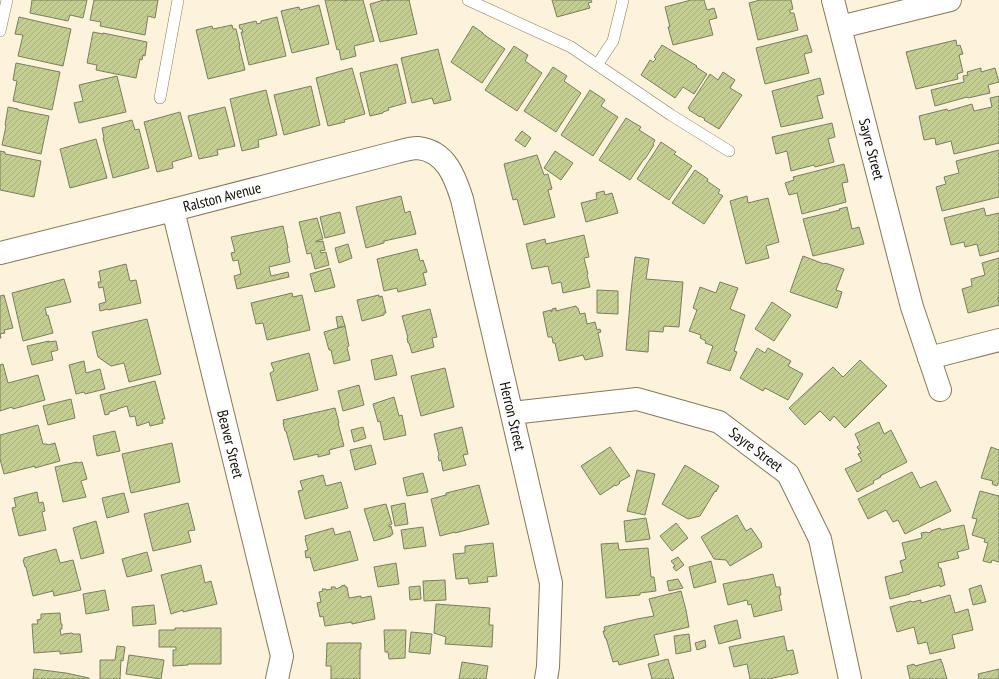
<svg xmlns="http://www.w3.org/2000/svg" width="999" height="679" viewBox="0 0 999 679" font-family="'PT Sans Narrow',sans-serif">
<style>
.building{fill:url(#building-hatch);stroke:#797e62}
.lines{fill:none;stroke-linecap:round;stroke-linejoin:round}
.service-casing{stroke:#85785d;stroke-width:12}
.minor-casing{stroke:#85785d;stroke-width:24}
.service{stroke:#fff;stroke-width:11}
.minor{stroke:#fff;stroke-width:22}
.labels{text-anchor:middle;stroke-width:3.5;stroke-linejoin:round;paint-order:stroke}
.street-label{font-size:15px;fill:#100b03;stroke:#fff}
</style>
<defs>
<pattern id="building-hatch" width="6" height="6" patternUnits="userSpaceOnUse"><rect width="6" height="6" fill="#c4ce91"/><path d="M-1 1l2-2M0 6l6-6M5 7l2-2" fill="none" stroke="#a7b07b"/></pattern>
</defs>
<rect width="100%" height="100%" fill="#fdf2da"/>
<path class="building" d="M32,0H87L83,18L70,15L68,21L30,13Z
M94,0H158L155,18L148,16L145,35L100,26L101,22L90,20Z
M325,0H342L343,1L349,0H363L374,41L354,46L356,56L341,60L339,49L337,50Z
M384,0H387V1L391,0H410H409L417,34L380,42L370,4Z
M552,0H591L592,2L588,3L590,8L557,17Z
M691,0H704L707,10L714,8L717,18L709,20L713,35L673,45L668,27H670L665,7Z
M760,0H791L793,9L790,10V13H794L798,30L758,40L749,3Z
M319,5L329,44L292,53L281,11L299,7L300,10Z
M19,17L71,29L63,66L18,56L23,35L15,34Z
M277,17L286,56L249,65L241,32H243L242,29H240L239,25L256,21L257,24L261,23V21Z
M232,25L233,29H236L240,46H239L245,70L208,79L196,30L212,26L213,29Z
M473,26L483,33V34L505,49L482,83L451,62Z
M93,32L103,34V33L147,42L145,56L143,55L142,60L140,59L136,78L96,70L97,65L87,63Z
M807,35L812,52L804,54L809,73L765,84L756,48Z
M956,40L957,46L960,45L963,54L959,55L963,72L957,74L958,79L916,89L906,52Z
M662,45L697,66L696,67L707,74L694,94L683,87L675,98L641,75L650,60L653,62L656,59L654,57Z
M514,46L528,55L525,61L542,73L517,111L485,90Z
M438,49L451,100L434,104L432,98L412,103L401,58Z
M16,63L60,72L52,110L13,101L17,81L13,80Z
M397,64L406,103L388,108L389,110L383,112V113L370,116L360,73Z
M553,67L567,76L564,81L581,93L556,132L524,111Z
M352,68L365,114L344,120L345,122L328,126L316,78Z
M981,68V72L995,68L999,82L988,85L990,93L968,98L967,97L935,106L931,90L964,82L963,76L968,75L967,72Z
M723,72L735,80L730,88L742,95L719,129L704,120L705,119L700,116V117L689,110L690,109L688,108L710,74L718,80Z
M117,76L126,112L79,123L74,103L83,101L79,85Z
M820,78L824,94L817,96L823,118L781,127L772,91Z
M311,86L320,125L284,135L274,95Z
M266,90L277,135L258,140L259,147L242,151L230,99Z
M590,90L605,100L601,106L618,117L593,156L561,135Z
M999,96V143L954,154L951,141L936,145L935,138L924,140L919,116L947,109L948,111L972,104L974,111L992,107L990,98Z
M8,107L18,109V110L49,116L41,154L2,145L6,126L5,125Z
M225,107L235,146L217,150L218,155L199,159L188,116Z
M180,112L192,156L172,162L173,168L157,172L144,122Z
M626,118L641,127L639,130L655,140L653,144L654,145L645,159H644L630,180L599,160Z
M132,120L135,130L139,129L149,168L113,178L103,138H104L102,128Z
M832,123L835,137L828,139L834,162L815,167L814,165L791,171L787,151L776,154L772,137Z
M522,131L531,138L525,147L515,140Z
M96,139L107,178L70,188L60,149Z
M661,142L676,152L674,154L692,166L669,200L637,179Z
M999,150V197L942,211L936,187L946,184L944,177L959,173L956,161Z
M0,151L5,152V154L41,161L34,197L0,190Z
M555,151L573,163L561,180L544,168Z
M537,155L544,175L548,174L552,189L548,190L555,217L524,225L517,199L513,200L504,164Z
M844,164L848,182L842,183L846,202L802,214L797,193L789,195L785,183L794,180L793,177Z
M695,170L708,179L707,181L720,190L718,193L723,196L704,224L672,203Z
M604,191L605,195L612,193L618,213L586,222L581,203L597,199L596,193Z
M401,196L405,213L410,211L416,234L384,241V243L366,248L356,207Z
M747,196L748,203L768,198L779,242L766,246L769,258L746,264L730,201Z
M847,207L852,229L859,227L864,244L813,256L803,219L840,210L839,209Z
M984,208L986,216L999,213V251L980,256L977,244L965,247L964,242L951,245L944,218Z
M340,212L345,233L325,238L320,217Z
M317,218L323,239L316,241V242L323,241L325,250L320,251L321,253L326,252L329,265L315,269L311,253L307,254L299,222Z
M283,226L288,248H287L290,262L269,267L271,276L288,272L289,277L237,289L234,276L241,274L238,260L233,261L231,253L235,252L231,237Z
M584,235L589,257L584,258L588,274L587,275L590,287L563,293L561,282L552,284L548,266L532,269L526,244L545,239L546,244Z
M348,244L352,258L339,263L335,248Z
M417,249L420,261L423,260L427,272L423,273L426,285L398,292L397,288L384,291L377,259Z
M803,256L824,264L825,263L844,269L836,290L842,292L837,308L790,292Z
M635,257L649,259L646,279L683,282L679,327L664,326L663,332L649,331L648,352L626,350L631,291Z
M999,258V297H998L999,305L968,313L962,289L972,286L971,279L985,275L982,263Z
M126,264L130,281L136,280L141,303L108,310V309L100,311L99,304L106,302L103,287L99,288L98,282H101L99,271Z
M330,268L335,287L315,292L310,274Z
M64,279L71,302L45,308L47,316L48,315L53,333L23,341L12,293Z
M720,282L738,288L730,309L745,315L734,351L737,352L730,371L707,363L713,346L705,343L706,341L700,338L701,335L689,331L697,310L693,308L700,287L716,293Z
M597,290L618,291V314L597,313Z
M292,293L293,297L302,295L310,330L267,340L263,323L256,324L251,303Z
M4,295L13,328L4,330L5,333L0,334L1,338H0V296Z
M379,295V297L382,296L386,313H384V315L362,321L357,300Z
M772,302L791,315L774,341L755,329Z
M576,306L577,308H578L580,314L585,313L587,324L595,322L597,330L600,329L601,332L598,333L603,356L585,360L583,355L559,361L555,343H553L552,337H548L543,312L551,310V312L552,311V309L556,308V311Z
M430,309L437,337L432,338L434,347L412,353L409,343H408L407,338H408L402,316Z
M342,316L345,326L338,328L336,317Z
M147,319L161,374L129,382L124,363L111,366L98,357L92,332Z
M345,326L349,346L347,347L350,360L334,364L331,350H329L324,332Z
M49,341L48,342L56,341L58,350L51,352L53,360L32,365L27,346Z
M757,348L765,353L768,348L791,361L788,366L803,374L788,400L765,388L763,391L740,378Z
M309,353L318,390L277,401L270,373L274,371L271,363Z
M392,355L397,375L375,380L371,360Z
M860,360L887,386L845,428L834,416L830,421L820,411L805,425L789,408L833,367L843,377Z
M84,361L86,373L100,369L105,389L85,394L84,392L76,394L69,365Z
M3,364L8,383L38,375L45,400L13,409L12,407L0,411V365Z
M445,368L454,407L421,416L411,376Z
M155,381L165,419H162L163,423L150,426L149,422L137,426L135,416L130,417L127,406L117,409V410L109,412V414L105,415L100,395Z
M359,385L364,405L343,411L338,391Z
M394,397L399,416L402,415L406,435L384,440L380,421L378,422L373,404Z
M71,399L75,418L48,425L43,406Z
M335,408L339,423H338L344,446L329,450L330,454L318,457V454L294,460L286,431H285L283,423H284L283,420Z
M879,422L884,434L891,430L907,462L880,476L881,477L873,481L874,483L857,492L845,469L862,461L858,454L861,453L857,447L860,445L855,434Z
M38,425L43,444H47L48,445L55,443L60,461L35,468V466L4,474L0,459V435Z
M363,427L366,438L354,442L351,430Z
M462,427L468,454L463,455L466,465L443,471L441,460L439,461L438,456L439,455L434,434Z
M115,431L120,451L97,456L93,436Z
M172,443L180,482L131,493L122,454Z
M371,445L376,464L355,470L350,450Z
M610,447L630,476L619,482L620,483L616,486L615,485L600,495L581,466Z
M991,447L999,450V484L998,483L997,486L992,484L993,481L981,478Z
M77,462L78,463L82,462L87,479L81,481L86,497L63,502L55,467Z
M685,465L719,486L716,492L715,491L700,516L688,519L662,504Z
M637,470L655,474L645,515L627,511Z
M912,472L920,488L936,481L951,511L905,534L898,520L893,522L886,510L868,519L858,499Z
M423,473L428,492L407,496L403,478Z
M323,475L326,486L341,482L348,508L305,519L298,491L303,490L300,481Z
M479,485L489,524L455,533V532L440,536L431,499L446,495V493Z
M980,491L999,496V562L992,560L991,563L983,561L988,543L984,542L985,539L972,535L977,519L972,518Z
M37,492L39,503L43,502L45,511L42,512L46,530L19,536L12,508L16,507L14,498Z
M124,493L129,512L107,518L102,498Z
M188,503L195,530L188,531L191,542L153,551L144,514Z
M405,503L408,524L395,526L391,506Z
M386,504L392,524L389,525V527L391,526L393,534L391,535V536L374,541L364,509Z
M737,515L746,531L751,528L762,544L761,545L762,547L730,566L726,560L714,559L701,537Z
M646,518L650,539L626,542L624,521Z
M96,521L104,553L81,559L73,528Z
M676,523L688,538L672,551L660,536Z
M964,525L969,549L957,552L959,558L938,563L939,568H941L945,585L940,587V585L910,593V594L890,599L885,577L903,572L900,561L906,559L902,543L922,538L921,533L927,532L928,533L931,532V531L940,528L941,530Z
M423,527L426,546L404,549L401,530Z
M333,528L335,535L350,531L358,560L314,571L310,557L306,558L305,551L308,550L305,539H306L305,536Z
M493,543L497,576L487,577L488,582L469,584L468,578L456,579L453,554L465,553V546Z
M618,543L619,550L648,548L651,577H654L656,591L640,593V595L606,598L601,544Z
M56,549L60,563L73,560L81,590L54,596L53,591L33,596L26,567H25L23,560H24V558Z
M147,552L152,571L127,577L122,559Z
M678,557L684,565L676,571L673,567L675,566L671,561Z
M711,561L716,582L694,588L689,567Z
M396,563L399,584L378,587L374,567Z
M201,565L205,583L211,581L217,604L183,612V610L171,614L161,575Z
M773,574L776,587H780L781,595H779L782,610L754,617L751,604L748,605L747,600L728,605L723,584L742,580H745Z
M678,579L683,588L669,591L667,581Z
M445,580L446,600L424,601L423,581Z
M345,585V587H347L349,598L361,596V598L371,596L375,619L352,624V622L325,626L323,616L320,617L317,603L321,602L319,592L323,591L322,589H326V590L332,589L331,587H335L336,589L341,587V586Z
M981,585L986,602L973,605L969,589Z
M420,586L421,599L410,600L409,587Z
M105,590L109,610L86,614L83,594Z
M681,591L686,610L689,627L654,635L659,655L619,665L618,661L613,662L606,638H605L603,631H605L604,627L637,619L654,616L649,599Z
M950,595L955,613L968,609L973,630L952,635L955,648L930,654L927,642L918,644L914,627L897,632L890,607L911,601L912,602L921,600V603Z
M436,604L490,608L489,625H493L492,647L445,644L446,637L434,633Z
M154,605L156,624L133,626L132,607Z
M60,613L61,624H62V629H60L61,635H63V634L72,633L73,634H80L82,652L60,654V651L34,653L32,624H38L37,620L41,619V614Z
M737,620L741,638L719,644L714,626Z
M175,628H221V664H188V665L173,666V650H176V647H159V630H175Z
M384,630H406L405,658L389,659L388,652H385Z
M411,632L432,634L430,654L409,652Z
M689,634L691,651L676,654L674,636Z
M784,636L787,651L793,650L798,673L791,675V674L769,679H750L747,664L734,667L729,647Z
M705,640L706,647L697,650L695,643Z
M327,643H361V649H360V679H331V666H326Z
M117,646L125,647L123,661L121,660L120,679H100V660H115Z
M129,655L164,660L161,679L126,674Z
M668,659L674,679H652L648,664Z
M941,659V662H942L947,679H910L907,666L914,664L915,666Z
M462,662L488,666L486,679H459Z
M34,669L66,673L89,678V679H33Z
M999,669V679H979L978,674Z"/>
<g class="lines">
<g class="service-casing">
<path id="service" d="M468,0L571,47L671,115L729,151
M0,31L7,0
M597,65L613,41L623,0
M160,98L178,0"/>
</g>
<g class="minor-casing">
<g id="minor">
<path id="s1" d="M833,0L900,261L912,307L940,390"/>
<path d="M840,27L950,0"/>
<path id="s2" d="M173,210L282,656L277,679"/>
<path id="s3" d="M0,253L173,210L397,152C404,150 411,148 418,148C446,151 455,177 462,199L551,583L548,667L546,679"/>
<path d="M929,358L999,340"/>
<path id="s4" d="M512,413L637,399L719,422L788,474L820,539L850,679"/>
</g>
</g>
<use href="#service" class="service"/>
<use href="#minor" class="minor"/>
</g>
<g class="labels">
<g class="street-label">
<text dy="5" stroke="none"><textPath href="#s1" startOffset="154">Sayre Street</textPath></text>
<text dy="5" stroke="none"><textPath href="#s3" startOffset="229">Ralston Avenue</textPath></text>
<text dy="5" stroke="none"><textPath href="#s3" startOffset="726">Herron Street</textPath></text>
<text dy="5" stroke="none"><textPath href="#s2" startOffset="241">Beaver Street</textPath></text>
<text dy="5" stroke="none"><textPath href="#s4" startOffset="257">Sayre Street</textPath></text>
</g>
</g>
</svg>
